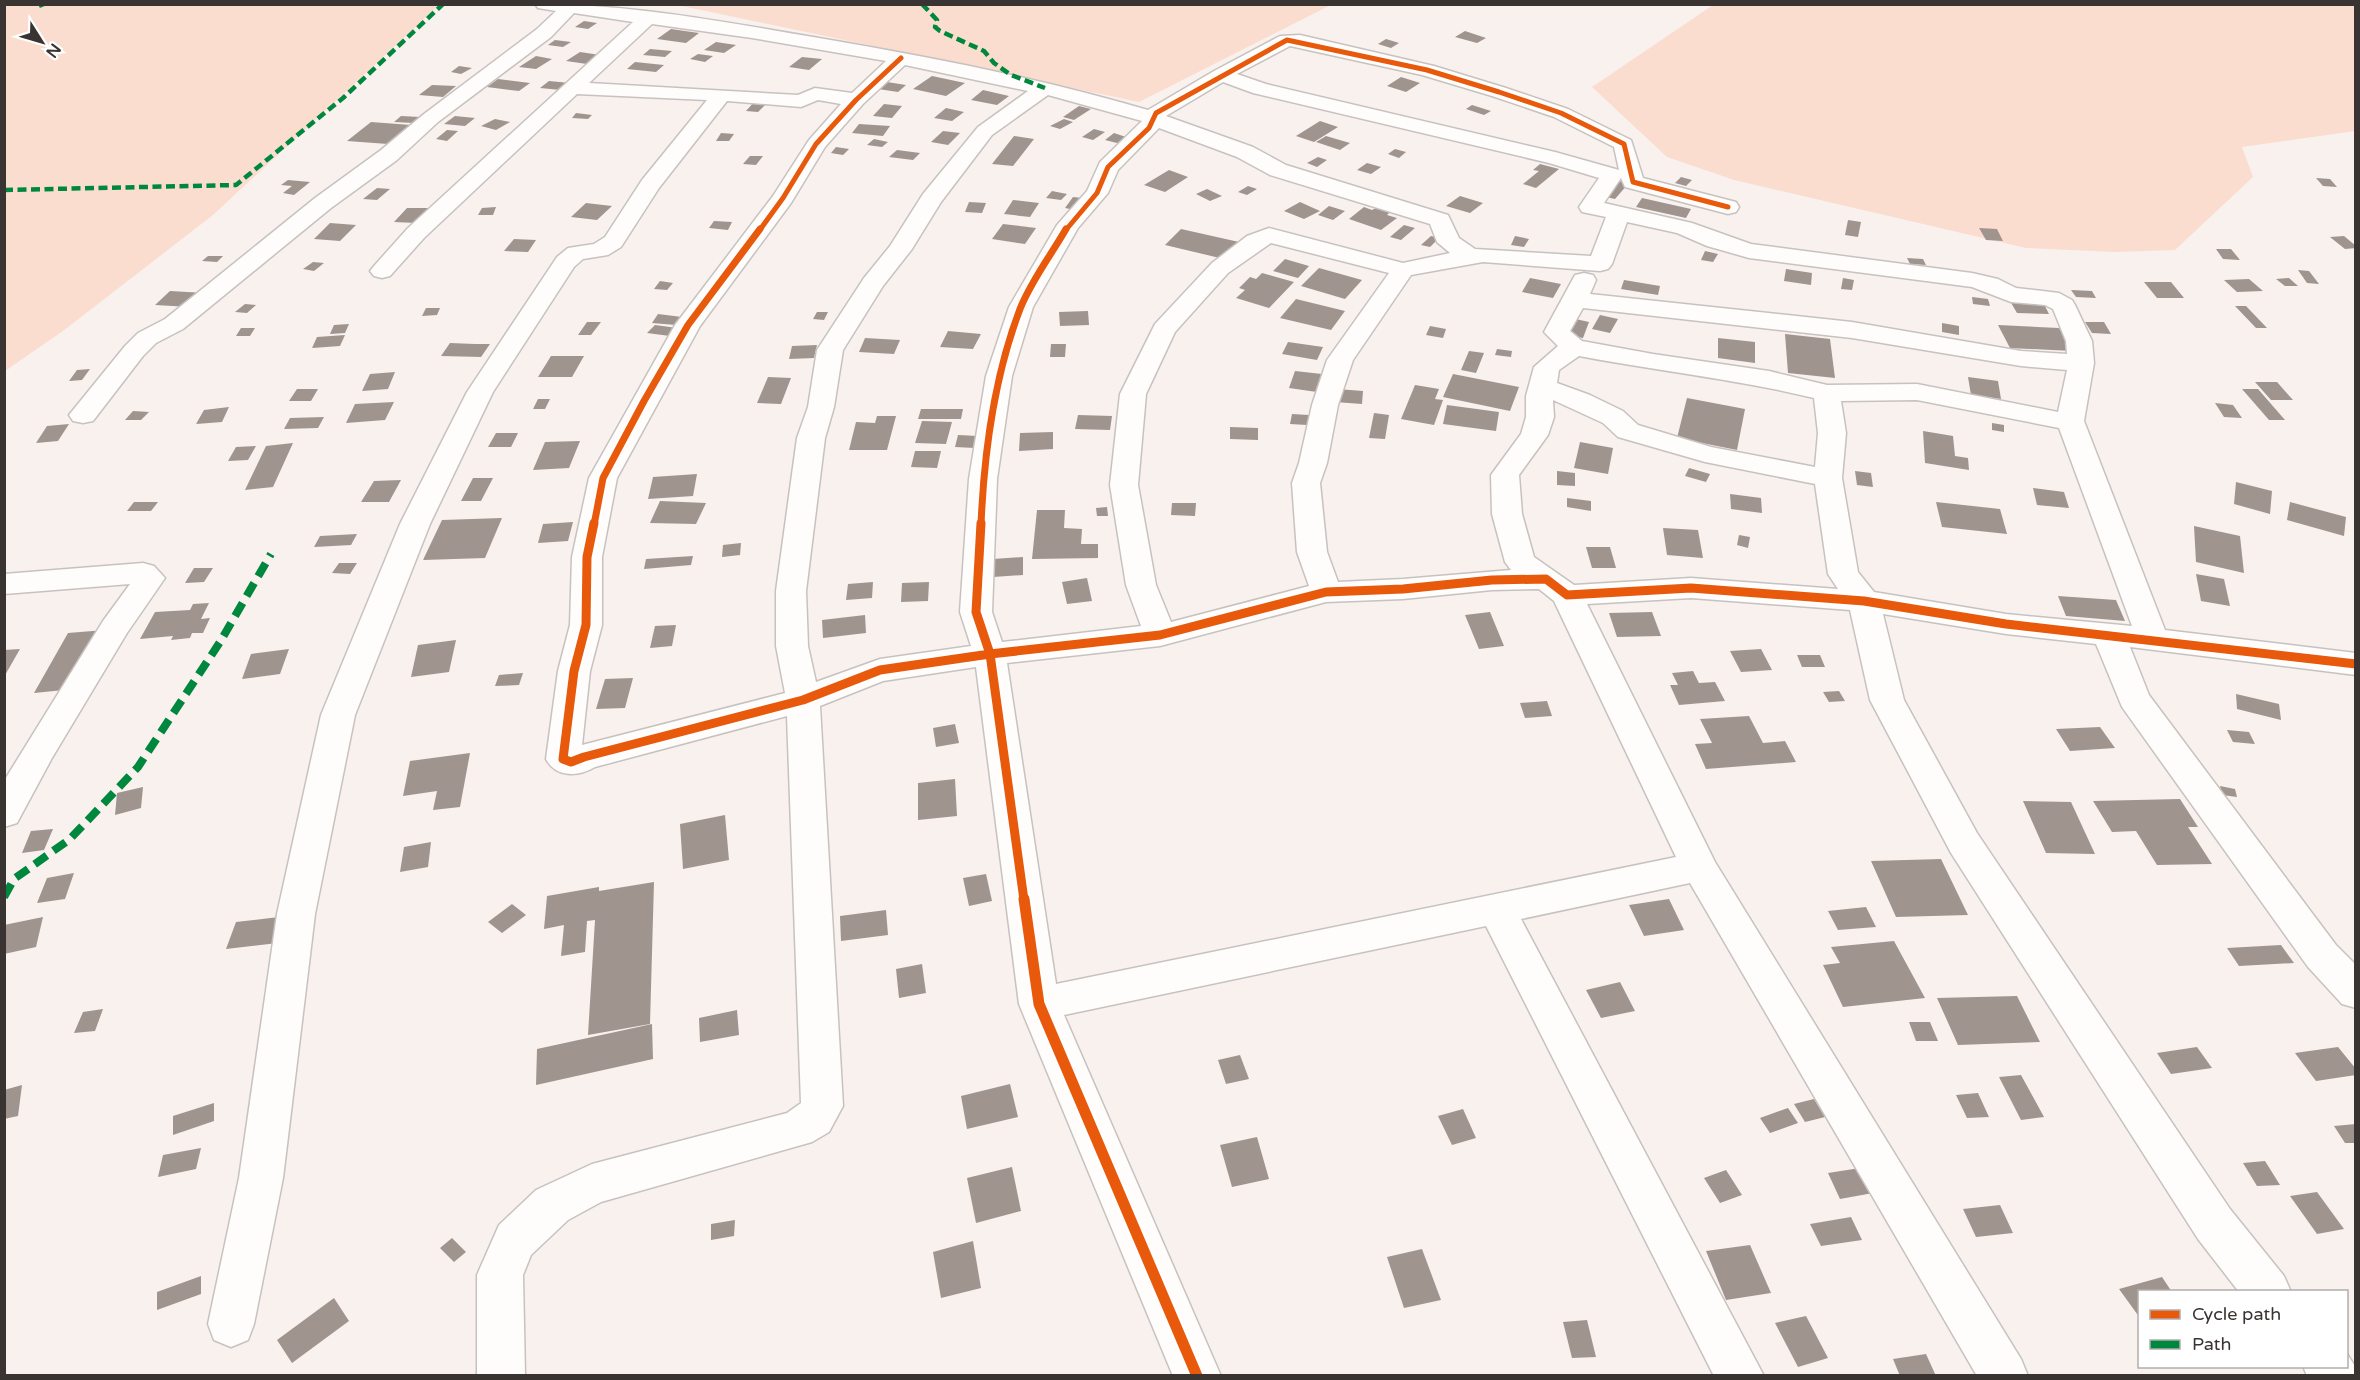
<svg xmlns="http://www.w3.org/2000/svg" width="2360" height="1380" viewBox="0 0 2360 1380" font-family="'Varela Round',sans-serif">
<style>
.green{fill:#fbddcf}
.building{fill:#a0948e}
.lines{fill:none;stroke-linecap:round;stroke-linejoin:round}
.minor-casing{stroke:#c7c2bf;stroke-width:3}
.minor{fill:#fefdfc;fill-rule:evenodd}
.quiet-far1{stroke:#00873e;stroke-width:4.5;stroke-dasharray:9 4.5;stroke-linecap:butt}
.quiet{stroke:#00873e;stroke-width:8;stroke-dasharray:15 8;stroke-linecap:butt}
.cycleway-far3-casing{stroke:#fff;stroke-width:8}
.cycleway-far2-casing{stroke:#fff;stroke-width:10}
.cycleway-far1-casing{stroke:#fff;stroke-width:13}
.cycleway-casing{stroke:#fff;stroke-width:15}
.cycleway-far3{stroke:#e8590c;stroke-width:5}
.cycleway-far2{stroke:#e8590c;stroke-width:7}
.cycleway-far1{stroke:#e8590c;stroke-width:9}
.cycleway{stroke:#e8590c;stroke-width:11}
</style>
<rect width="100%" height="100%" fill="#f8f1ee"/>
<path class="green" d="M5,4H439V5L213,215L63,331L5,371Z
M660,5H1331L1139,102L682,6Z
M1713,5H2355V131L2242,147L2253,177L2175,250L2114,252L2026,248L1734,180L1667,157L1592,87Z"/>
<path class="building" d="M584,21L597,23L588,29L575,27Z
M671,29L699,33L686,43L657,39Z
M1465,31L1486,38L1477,43L1455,37Z
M1386,39L1399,43L1391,48L1378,44Z
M555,40L571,42L563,47L548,45Z
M716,42L736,45L724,53L704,50Z
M650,49L672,51L665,57L643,55Z
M580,52L600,55L587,64L566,61Z
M698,54L713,56L705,62L690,59Z
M536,56L552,59L536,69L519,67Z
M802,57L822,59L809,70L789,67Z
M635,62L664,65L656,72L627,69Z
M459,66L472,68L461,74L451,72Z
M932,76L965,83L946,96L913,89Z
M1401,77L1420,83L1406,92L1387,86Z
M498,79L530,83L519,91L487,87Z
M549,81L570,83L561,90L540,88Z
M887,82L906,85L898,92L878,89Z
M432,85L456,86L443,97L419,95Z
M983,90L1009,96L997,105L971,100Z
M755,101L768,102L758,112L746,111Z
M884,104L902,106L892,118L873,116Z
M1472,105L1491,111L1484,115L1466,109Z
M1079,106L1091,109L1074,120L1063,117Z
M946,108L964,112L952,121L934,118Z
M576,113L592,115L588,119L572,118Z
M401,116L420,117L414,123L394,122Z
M455,116L475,118L465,126L444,124Z
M495,119L510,122L496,130L481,126Z
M1064,119L1073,122L1060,129L1050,126Z
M1320,121L1338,127L1314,142L1296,136Z
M371,122L411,125L388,144L347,141Z
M859,124L890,126L883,136L852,133Z
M1094,129L1105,132L1093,140L1082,137Z
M447,130L458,131L447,141L436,139Z
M943,131L960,133L948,145L931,142Z
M721,133L734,134L729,141H716Z
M1114,133L1126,137L1117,143L1105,140Z
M1014,136L1034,139L1013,166L992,164Z
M1326,136L1350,143L1340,150L1316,142Z
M874,139L888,142L882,147L867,145Z
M836,147L849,149L843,155L831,153Z
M1395,149L1406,152L1399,158L1388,154Z
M897,150L920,153L913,160L889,157Z
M750,156H763L756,165L743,164Z
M1318,157L1327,160L1317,167L1307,163Z
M1367,163L1381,167L1371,174L1357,170Z
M1540,164L1559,169L1536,188L1523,184L1539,171L1533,170Z
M1169,170L1188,177L1165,192L1144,185Z
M1681,177L1692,180L1686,186L1675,183Z
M2316,178L2330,179L2337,187L2323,186Z
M288,180L310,182L294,195L283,193L292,186L281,185Z
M1619,181L1628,184L1615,199L1606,197Z
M1248,186L1257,189L1247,195L1238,192Z
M377,188L390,189L377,200L363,199Z
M1207,189L1222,196L1210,201L1196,194Z
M1052,191L1067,194L1061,200L1046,198Z
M1460,196L1483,203L1470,213L1446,206Z
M1073,197L1083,198L1075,210L1065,208Z
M1642,198L1691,209L1686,218L1636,207Z
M1013,200L1039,203L1030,217L1004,214Z
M969,202L986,203L982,213L965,212Z
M1300,202L1320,211L1304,219L1284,211Z
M586,203L612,206L597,220L571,217Z
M1329,206L1345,211L1333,220L1318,215Z
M496,207L493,215H478L482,208Z
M1364,207L1372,210L1376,208L1390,212L1387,215L1397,218L1381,230L1349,219Z
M407,208H429L416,223L394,222Z
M1848,220L1861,222L1858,237L1845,235Z
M714,221L732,222L728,230L709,228Z
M330,223L356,225L340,241L314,239Z
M1003,224L1036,228L1025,244L992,239Z
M1404,225L1415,228L1401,240L1390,237Z
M1979,228L1997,229L2003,241L1986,240Z
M1181,229L1239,242L1224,259L1165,245Z
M1431,236L1439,238L1430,247L1421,245Z
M1515,236L1529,239L1524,247L1511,245Z
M2344,236L2356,246V248L2345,249L2330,237Z
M514,239L536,240L528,252L504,251Z
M2216,249H2231L2240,260L2223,259Z
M1705,251L1718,254L1713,262L1701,260Z
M208,256H223L217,262L202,261Z
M1907,258L1923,259L1926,265L1910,264Z
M1285,259L1309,266L1298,278L1273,271Z
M313,262L324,263L314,271L303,269Z
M1319,268L1362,280L1345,299L1301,286Z
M1786,269L1812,273L1811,285L1784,281Z
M2298,270L2309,271L2319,284L2307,283Z
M1262,273L1294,282L1269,308L1236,298L1245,290L1239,288L1250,277L1256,279Z
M1530,278L1561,284L1553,298L1522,292Z
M1843,278L1854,280L1852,290L1841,289Z
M2289,278L2298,286H2285L2276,279Z
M2249,279L2263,291L2237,292L2224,280Z
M1624,280L1660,286L1658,295L1621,289Z
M660,281L673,283L667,290L654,289Z
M2144,282H2171L2184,298H2157Z
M2071,290L2092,291L2096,298L2076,297Z
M170,291L205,293L190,307L155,305Z
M1972,297L1988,299L1990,306L1973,304Z
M1296,299L1345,311L1331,330L1280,318Z
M2010,301L2043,302L2049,314L2017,313Z
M245,304L256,305L247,313L235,312Z
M2235,306H2246L2267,328H2256Z
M426,308H440L437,315L422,316Z
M1088,311L1089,325L1060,326L1059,312Z
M817,312H828L824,320L813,319Z
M658,314L682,317L676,325L652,323Z
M1600,315L1618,319L1610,333L1592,329Z
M1571,318L1589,322L1583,338L1566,335Z
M587,322H601L591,335H578Z
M2085,322H2104L2111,334L2092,333Z
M1942,323L1959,326V335L1942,332Z
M349,324L345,333L330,334L334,325Z
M655,325L677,328L670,336L647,333Z
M1998,325L2059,328L2073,351L2010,348Z
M1430,326L1446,329L1443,338L1426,335Z
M241,328H255L250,336H236Z
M948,331L981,334L973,349L940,347Z
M1785,334L1830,339L1835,378L1788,373Z
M345,335L340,346L312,348L317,337Z
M865,338L900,340L894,354L859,352Z
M1718,338L1755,342V363L1718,358Z
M1288,342L1323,347L1317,360L1282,354Z
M450,343L475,344H490L481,357L441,356Z
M1051,344H1066L1065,357H1050Z
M817,345L814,358L789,359L792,346Z
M1497,349L1512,351L1511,357L1495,355Z
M1469,351L1484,353L1476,373L1461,370Z
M551,356H584L572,377H538Z
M90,369L82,380L69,381L77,370Z
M1295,371L1322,374L1317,392L1289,388Z
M395,372L388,389L362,391L370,374Z
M1453,374L1519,387L1510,411L1443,397Z
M768,377L791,378L781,404L757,403Z
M1968,377L1998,381L2001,399L1971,395Z
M2255,382H2277L2293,400H2271Z
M1415,385L1439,389L1435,399L1443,400L1434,425L1401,419Z
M297,389H318L311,401H289Z
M1337,389L1363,391L1362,404L1335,402Z
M2242,389H2258L2285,420H2269Z
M1687,398L1745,409L1737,450L1677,438Z
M538,399H550L545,409H533Z
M394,402L385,420L346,423L355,404Z
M2215,403L2233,405L2242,418L2224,417Z
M1447,405L1499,412L1496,431L1443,424Z
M229,407L222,422L196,424L204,410Z
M921,409H963L961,419H918Z
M133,411L149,412L141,420H125Z
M1374,413L1389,415L1385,439L1369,438Z
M1292,414L1309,415L1307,425L1290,424Z
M1078,415L1112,416L1110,430L1075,429Z
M877,416H896L887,450H849L856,422L875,423Z
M324,417L318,428L284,429L290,418Z
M922,421L952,422L946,444L915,443Z
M1992,423L2004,425V432L1992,430Z
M69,424L58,441L36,443L47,426Z
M1230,427L1258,428V440L1230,439Z
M1923,431L1953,436L1955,456L1968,458L1969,470L1925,463Z
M1053,432V449L1019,451L1020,433Z
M496,433H518L511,447H488Z
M958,435L978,436L975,448L955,447Z
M580,441L569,468L533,470L545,442Z
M1580,442L1613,448L1608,474L1574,468Z
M293,443L273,487L245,490L266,446Z
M256,446L248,460L228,461L236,447Z
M915,451H941L937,468L911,467Z
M1689,468L1710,474L1706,482L1685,476Z
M1557,471L1575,473V486L1557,485Z
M1855,471L1871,473L1873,487L1857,485Z
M697,474L693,496L648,499L653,477Z
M473,478H493L481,501H461Z
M401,480L389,502H361L374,481Z
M2236,482L2272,491L2270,514L2234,504Z
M2033,488L2064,492L2069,508L2037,505Z
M1730,494L1761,498L1762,513L1731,509Z
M1567,498L1591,501V511L1567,507Z
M660,501L706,503L696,524L650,523Z
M134,502H158L151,511H127Z
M1936,502L2000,509L2007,534L1942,527Z
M2290,502L2346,517L2344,536L2287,520Z
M1172,503H1196L1195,516L1171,515Z
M1107,507L1108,516H1097L1096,508Z
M1037,510H1065L1064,528L1082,529L1081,544H1098V558L1032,559Z
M502,518L485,558L423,560L442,520Z
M573,522L568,541L538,543L543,524Z
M2194,526L2240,536L2244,573L2196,562Z
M1663,528L1698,530L1703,558L1667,555Z
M357,534L351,545L314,547L320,536Z
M1739,535L1750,537L1748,548L1737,545Z
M741,543L740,555L722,557L723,545Z
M1586,547H1610L1616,568H1592Z
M693,556L691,565L644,569L646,559Z
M1023,557V575L993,577V559Z
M339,563H357L350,574L332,573Z
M194,568H213L204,582L185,583Z
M2196,574L2224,579L2230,606L2201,601Z
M1087,578L1092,601L1067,604L1062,582Z
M873,582L872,598L846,600L848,584Z
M929,582L928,601L901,602L902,583Z
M2058,596L2116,600L2125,621L2066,616Z
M209,603L201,619L210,618L203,633H192L190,638L171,640L173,636L140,639L155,612L190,610L193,604Z
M1490,612L1504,646L1479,649L1465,615Z
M1652,612L1661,636L1617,637L1609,613Z
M865,615L866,633L823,638L822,620Z
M676,625L672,646L650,648L655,626Z
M105,630L74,689L34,693L68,633Z
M456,640L449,672L411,677L418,645Z
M20,649L4,677V650Z
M289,649L280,674L242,679L251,654Z
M1761,649L1772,670L1741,672L1730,651Z
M1797,655H1820L1825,667H1802Z
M1693,671L1699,683L1715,682L1725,701L1679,705L1670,685H1678L1672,673Z
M523,673L519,685L495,686L499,675Z
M633,678L625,708L596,709L605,679Z
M1839,691L1845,701L1829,702L1823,692Z
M2236,694L2279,704L2281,720L2237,709Z
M1547,701L1552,716L1525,718L1520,703Z
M1749,716L1763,743L1785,741L1796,762L1706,769L1695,744L1712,743L1700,719Z
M955,724L959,743L936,747L933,728Z
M2100,727L2115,748L2070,751L2056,729Z
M2227,730L2249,732L2255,744L2233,742Z
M470,753L460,807L433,810L437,791L403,796L410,761Z
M955,779L957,816L918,820V783Z
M2220,786L2235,789L2237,797L2222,795Z
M143,787L141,808L115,815L117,793Z
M2180,799L2198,827H2188L2212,864L2157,865L2136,831L2112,832L2093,801Z
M2023,801L2071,802L2095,854L2046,853Z
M725,815L729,860L683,869L680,824Z
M53,829L44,850L22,853L31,831Z
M431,842L428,867L400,872L404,847Z
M1941,859L1968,915L1896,917L1871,861Z
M74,873L65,899L37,903L47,878Z
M986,874L992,901L969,906L963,878Z
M654,882L650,1024L588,1035L595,920L587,921L585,952L561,956L564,925L544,929L547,896L599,887V891Z
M1669,899L1684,930L1644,936L1629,905Z
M512,904L526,915L502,933L488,922Z
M1866,907L1876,927L1838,930L1828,911Z
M886,910L888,935L841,941L840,916Z
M287,916L278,943L226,949L236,922Z
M43,917L36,947L4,954V925Z
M1894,941L1925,998L1843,1007L1823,965L1840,963L1831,947Z
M2281,945L2294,963L2239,966L2227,948Z
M922,964L926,993L899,998L896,969Z
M1620,982L1635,1011L1601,1018L1586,990Z
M2017,996L2040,1042L1958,1045L1937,998Z
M103,1009L95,1031L74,1033L83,1012Z
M737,1010L739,1035L700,1042L699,1018Z
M1909,1022H1930L1938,1041H1916Z
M652,1024L653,1059L536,1085L537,1049Z
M2197,1047L2212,1068L2171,1074L2157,1053Z
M2338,1047L2356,1069V1075L2316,1081L2295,1053Z
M1240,1055L1249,1079L1226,1084L1218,1060Z
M2021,1075L2044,1117L2021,1120L1999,1077Z
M1010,1084L1018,1117L967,1129L961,1096Z
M22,1085L18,1116L4,1119V1090Z
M1978,1093L1989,1117L1967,1118L1956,1095Z
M1814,1099L1825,1117L1805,1122L1794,1104Z
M214,1103V1121L173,1135V1116Z
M1788,1108L1798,1123L1770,1133L1760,1118Z
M1463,1109L1476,1138L1452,1145L1438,1116Z
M2356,1124V1143H2345L2334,1126Z
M1257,1137L1269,1179L1232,1187L1220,1145Z
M201,1148L196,1169L158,1177L163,1155Z
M2265,1161L2280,1185L2257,1186L2243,1163Z
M1012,1167L1021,1211L976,1223L967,1178Z
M1860,1168L1873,1193L1840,1199L1828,1173Z
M1726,1170L1742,1195L1720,1203L1704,1178Z
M2317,1192L2344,1229L2317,1234L2290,1196Z
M2000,1205L2013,1233L1976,1237L1963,1209Z
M1851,1217L1862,1240L1821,1246L1810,1224Z
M735,1220L734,1236L711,1240V1224Z
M452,1238L466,1252L454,1262L440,1248Z
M973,1241L981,1288L941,1298L933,1252Z
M1750,1245L1771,1293L1726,1300L1706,1251Z
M1422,1249L1441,1300L1404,1308L1387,1257Z
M201,1276V1294L157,1310V1292Z
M2162,1277L2172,1292H2140V1318L2119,1289Z
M334,1298L349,1321L292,1363L277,1340Z
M1806,1316L1828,1358L1798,1367L1775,1323Z
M1587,1320L1596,1357L1572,1358L1563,1322Z
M1926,1354L1936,1376H1900L1893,1359Z"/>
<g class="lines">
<g class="minor-casing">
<path id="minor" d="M535,4C631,4 725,22 819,38C930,57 1040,78 1148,110L1214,71L1280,36L1300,35L1434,66L1506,88L1568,109L1631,140L1643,178L1736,202L1739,207L1736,212L1728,214L1625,187L1621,178L1604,203L1692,223L1751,244L1972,273L1998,279L2016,288L2059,293L2072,300L2075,305L2092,341L2094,363L2084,421L2165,630L2356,653V675L2130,647L2149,695L2336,945L2356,965V1008L2342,1004L2308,967L2122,707L2096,644L2006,634L1883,614L1904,700L1977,833L2230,1209L2284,1276L2291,1292H2239L2198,1239L1951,853L1870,700L1850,610L1691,598L1587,604L1715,862L2021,1359L2028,1376H1977L1690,883L1521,919L1764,1376H1714L1486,926L1064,1015L1221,1376H1173L1019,1004L976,667L883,681L820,706L843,1106L829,1132L812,1142L601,1202L568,1220L531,1255L523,1275L525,1376H477V1275L499,1225L536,1190L592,1164L787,1113L801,1103L787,716L595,767C578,777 556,778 546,759L558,671L570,625L572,557L589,478L675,325L773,196L809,140L841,104L818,100L801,107L727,101L659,188L621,247L608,255L583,259L574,267L493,392L430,524L355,715L315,914L283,1178L254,1324L248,1340L231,1347L214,1340L208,1324L239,1178L277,914L321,715L400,524L467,392L557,257L568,248L594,244L605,237L642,180L707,100L577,94L424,238L390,276L382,278L374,276L370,271L374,266L408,228L633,22L574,13L551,37L438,122L397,160L331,208L183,329L156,343L143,356L93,421L83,423L73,421L69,415L125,346L138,333L165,319L315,198L381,150L424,114L537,29L556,11L538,8ZM652,24L752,38L886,61L852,93L815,88L798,95L589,83ZM1290,46L1422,75L1492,96L1554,117L1614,147L1619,170L1555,152L1266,84L1237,74ZM905,65L1028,91L978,127L923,194L890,246L864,278L817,350L808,407L797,438L776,591V646L785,693L582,745L590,671L602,625V557L617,478L700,326L791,203L825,147L863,104ZM1223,82L1253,93L1549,163L1599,178L1579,207L1582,212L1606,217L1591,256L1475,249L1459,238L1448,215L1286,165L1253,147L1166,116ZM1048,95L1142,121L1100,162L1087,191L1057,225L1009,307L986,376L969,479L960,612L971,646L880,659L816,682L808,646L806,591L825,438L834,407L843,350L883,286L912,249L941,202L992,135ZM1159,128L1237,157L1270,175L1430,224L1437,242L1450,253L1403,263L1269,228L1247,236L1212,263L1155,324L1120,394L1110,485L1126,585L1141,626L1002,642L992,612L997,479L1012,376L1033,307L1078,228L1108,193L1118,170ZM1627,222L1677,233L1707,246L1749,258L1972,287L2011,302L2045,305L2053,309L2066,341L2067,354L2021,351L1852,322L1590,294L1596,280L1593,275L1584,273L1575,275L1544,332L1558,346L1534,367L1526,396V417L1521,434L1491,475L1492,514L1505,562L1511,570L1403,579L1338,582L1327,552L1320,483L1327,463L1338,405L1353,360L1411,275L1483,262L1600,271L1608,269L1612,264ZM1271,243L1389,273L1327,360L1312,405L1299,463L1292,483L1297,552L1309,586L1171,622L1156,585L1138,485L1146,394L1175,332L1228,273ZM1583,308L1852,338L2021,366L2067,370L2058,412L1917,384L1827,385L1769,371L1653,354L1582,341L1570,331ZM1579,356C1657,371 1737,379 1814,398L1818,433L1815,467L1711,447L1638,425L1623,411L1590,395L1557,383L1559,370ZM1553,400L1603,423L1618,437L1705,462L1815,484L1828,574L1838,589L1691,578L1574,585L1534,557L1522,514L1519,475L1548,435L1554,417ZM1917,400L2059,428L2132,626L2006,614L1874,592L1858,572L1842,478L1846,433L1841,401ZM1539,589L1554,601L1676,857L1056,984L1007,663L1160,646L1326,602L1403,599L1492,590Z
M143,563L154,566L165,578L127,633L52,758L17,823L4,827V781L103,621L130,584L4,594V574Z
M2346,1352L2356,1368V1376H2307L2303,1366H2346Z"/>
</g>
<use href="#minor" class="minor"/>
<path class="quiet-far1" d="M922,4L937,20L935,27L940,31L984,51L994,63L1011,75L1045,88
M39,6L44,4
M4,190L236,185L343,98L443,4"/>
<path class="quiet" d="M4,897L14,879L70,839L138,767L220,642L271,554"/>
<g class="cycleway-far3-casing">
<path id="cycleway-far3" d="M759,231L783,198L816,144L856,100L901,58
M1065,231L1097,193L1108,167L1149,128L1156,113L1287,40L1427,70L1499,92L1561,113L1624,144L1633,182L1728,207"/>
</g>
<g class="cycleway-far2-casing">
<path id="cycleway-far2" d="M594,525L603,478L644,401L688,325L760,229
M981,525C984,452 994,377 1020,309C1031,281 1051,255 1066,229"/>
</g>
<g class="cycleway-far1-casing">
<path id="cycleway-far1" d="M594,523L587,557L586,625L574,671L563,759L571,762L584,757L803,700L880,670L990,654L1160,635L1326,592L1403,589L1492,580L1546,579L1567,595L1691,588L1864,601L2006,624L2356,664
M981,523L976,612L990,654L1024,900"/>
</g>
<g class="cycleway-casing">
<path id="cycleway" d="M1024,899L1039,1004L1197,1376"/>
</g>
<use href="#cycleway-far3" class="cycleway-far3"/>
<use href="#cycleway-far2" class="cycleway-far2"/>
<use href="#cycleway-far1" class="cycleway-far1"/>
<use href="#cycleway" class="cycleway"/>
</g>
<rect width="2360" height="1380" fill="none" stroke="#393432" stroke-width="12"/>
<rect x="2138" y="1290" width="210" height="78" fill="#ffffff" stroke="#b0aead" stroke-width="1.5"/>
<rect x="2150" y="1310" width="30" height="9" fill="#e8590c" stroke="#b0aead" stroke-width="1.5"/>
<text x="2192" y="1320" font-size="18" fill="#393432">Cycle path</text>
<rect x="2150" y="1340" width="30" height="9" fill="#00873e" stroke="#b0aead" stroke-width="1.5"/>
<text x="2192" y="1350" font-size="18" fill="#393432">Path</text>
<g transform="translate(42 42) rotate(127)" stroke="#ffffff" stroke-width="4.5" paint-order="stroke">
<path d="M0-4.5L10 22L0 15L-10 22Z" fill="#393432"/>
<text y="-9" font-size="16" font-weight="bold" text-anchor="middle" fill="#393432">N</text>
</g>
</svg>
